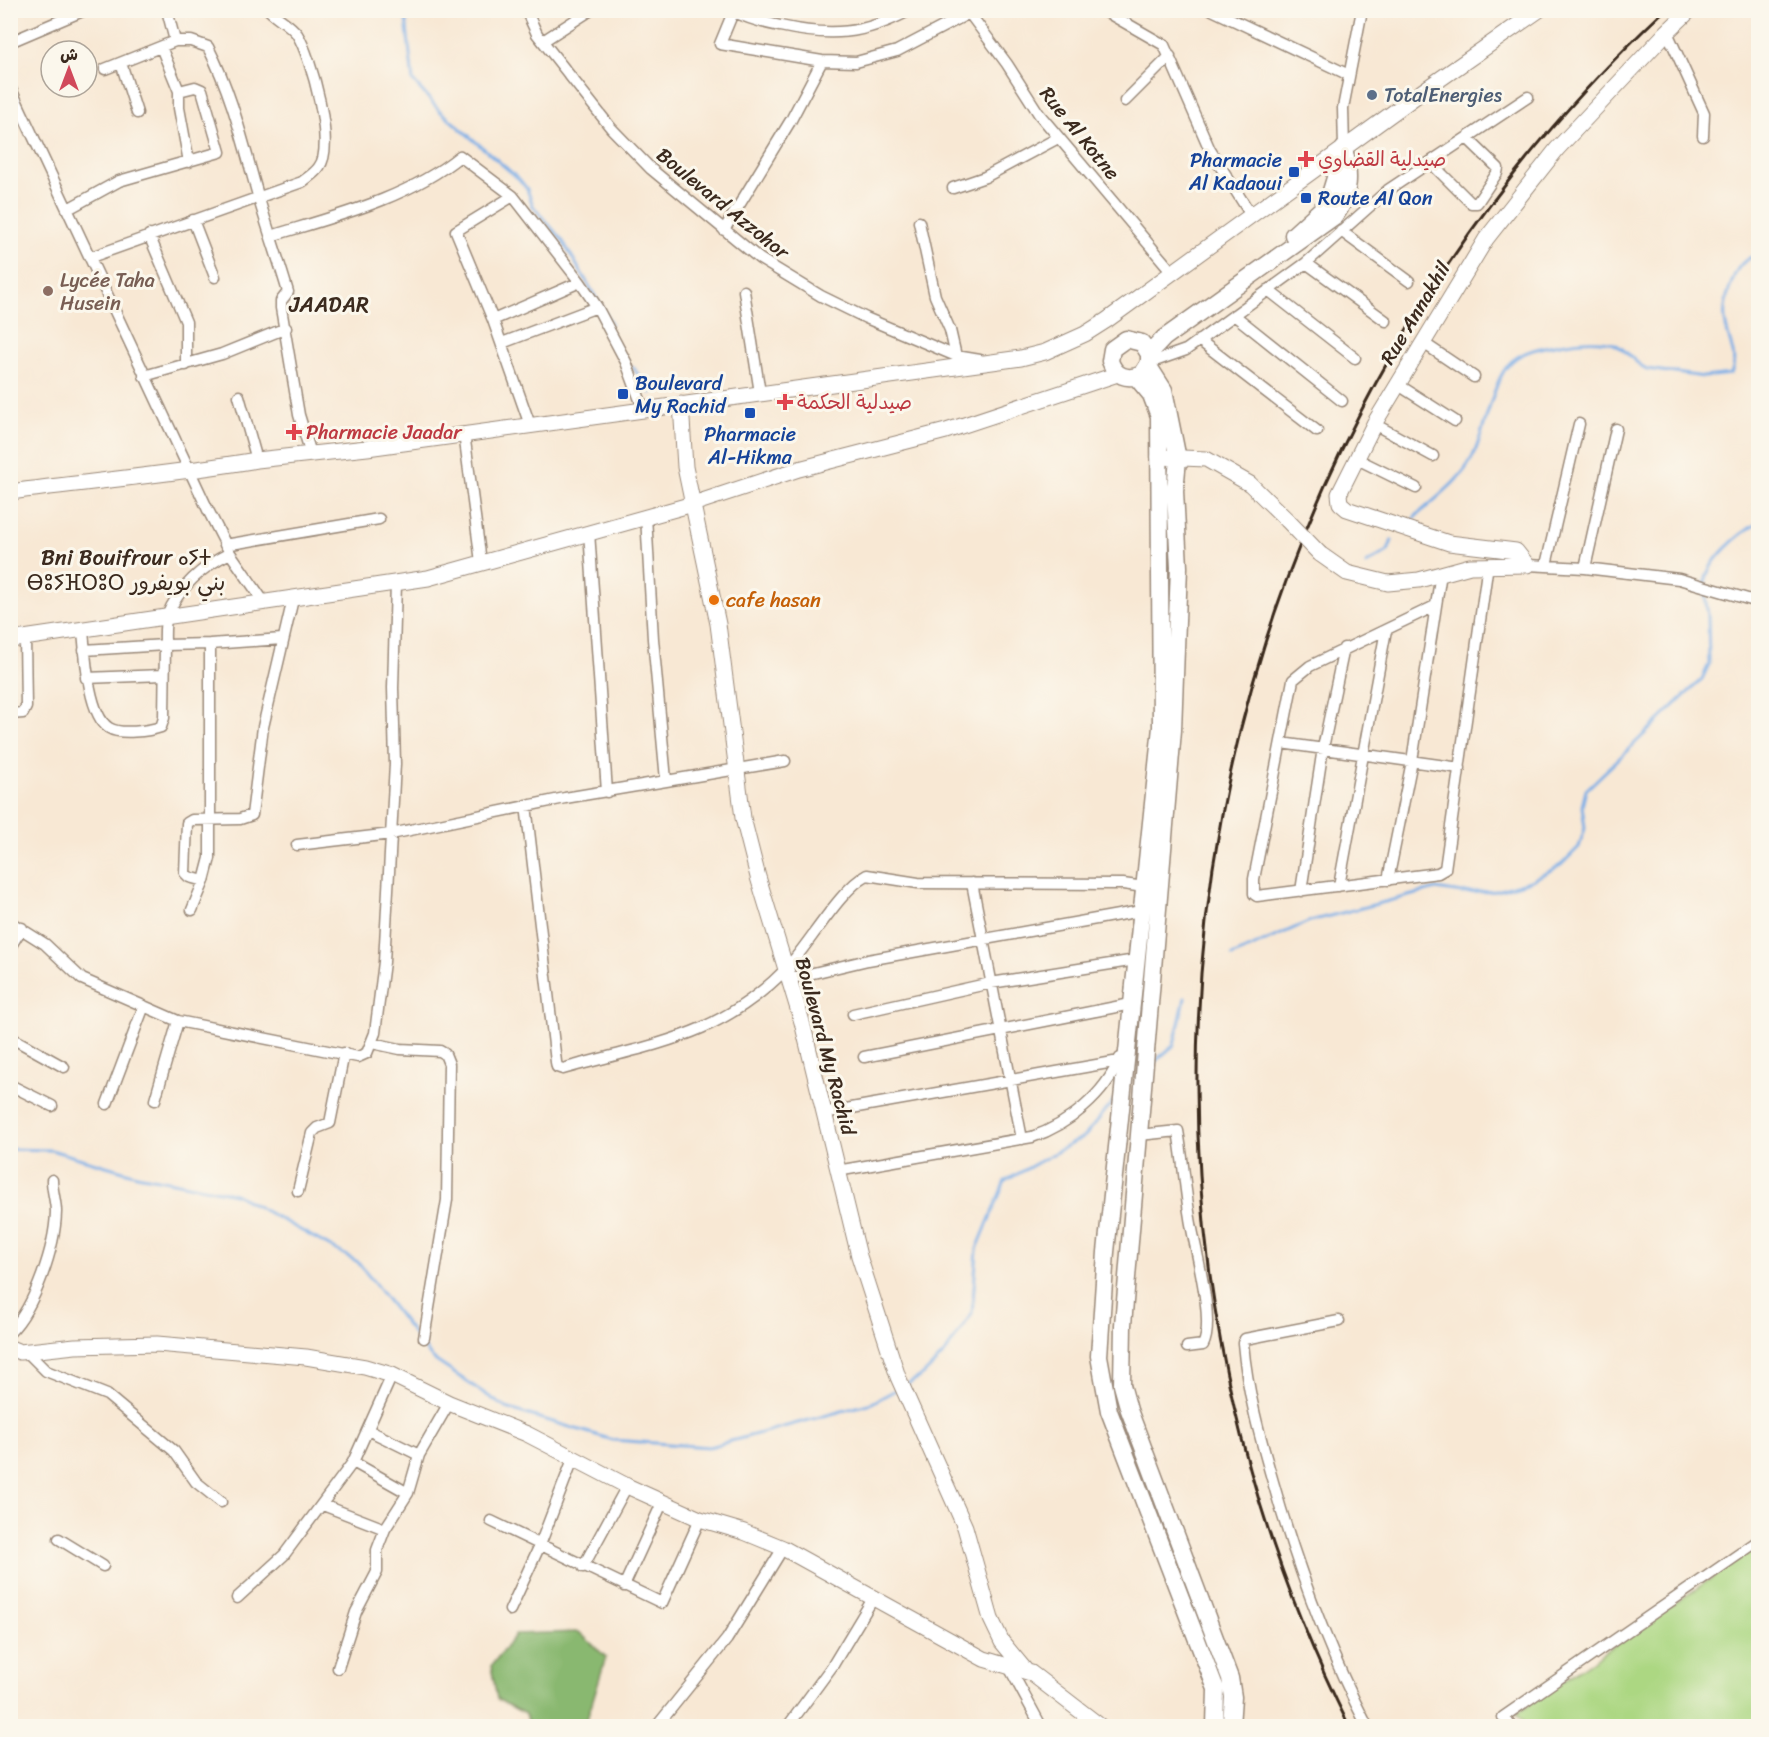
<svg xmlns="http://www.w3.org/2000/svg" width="1769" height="1737" viewBox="0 0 1769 1737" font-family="Sriracha,'Playpen Sans Arabic','Noto Sans Tifinagh',sans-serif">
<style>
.green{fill:#acd782;stroke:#748050;stroke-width:1.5}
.forest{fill:#89b870;stroke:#627147;stroke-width:1.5}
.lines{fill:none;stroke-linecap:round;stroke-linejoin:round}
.stream{stroke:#7aade6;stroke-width:3}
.street-casing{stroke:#9a8979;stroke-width:13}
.secondary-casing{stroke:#9a8979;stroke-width:17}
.primary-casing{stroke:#9a8979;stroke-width:19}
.street{stroke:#fff;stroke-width:10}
.secondary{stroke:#fff;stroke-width:15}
.primary{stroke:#fff;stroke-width:16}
.rail{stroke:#3b2a1e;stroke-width:3}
.secondary-bridge-casing{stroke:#9a8979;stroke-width:17;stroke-linecap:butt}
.secondary-bridge{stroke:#fff;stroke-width:15}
.service-dot{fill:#5c6f8a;stroke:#fbf7ec;stroke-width:2}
.health-dot{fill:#e0444e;stroke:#fbf7ec;stroke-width:2}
.transit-dot{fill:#1a4fb4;stroke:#fbf7ec;stroke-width:2}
.education-dot{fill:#8d6e63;stroke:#fbf7ec;stroke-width:2}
.food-dot{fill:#e8710a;stroke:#fbf7ec;stroke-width:2}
.labels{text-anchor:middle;stroke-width:6;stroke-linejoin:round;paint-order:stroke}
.service-label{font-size:20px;fill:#4e5e75;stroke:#fbf7ec;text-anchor:start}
.street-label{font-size:20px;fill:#3b2a1e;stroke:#fbf7ec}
.health-label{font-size:20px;fill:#be3a42;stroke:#fbf7ec;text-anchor:start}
.transit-label{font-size:20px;fill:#164399;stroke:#fbf7ec;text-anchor:start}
.education-label{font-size:20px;fill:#785e54;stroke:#fbf7ec;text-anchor:start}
.food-label{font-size:20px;fill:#c56008;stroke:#fbf7ec;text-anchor:start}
.quarter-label{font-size:22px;fill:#3b2a1e;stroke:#fbf7ec}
</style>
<rect width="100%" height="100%" fill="#fbf7ec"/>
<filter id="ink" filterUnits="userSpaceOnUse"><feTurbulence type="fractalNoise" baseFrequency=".0167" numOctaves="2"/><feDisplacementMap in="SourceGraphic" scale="12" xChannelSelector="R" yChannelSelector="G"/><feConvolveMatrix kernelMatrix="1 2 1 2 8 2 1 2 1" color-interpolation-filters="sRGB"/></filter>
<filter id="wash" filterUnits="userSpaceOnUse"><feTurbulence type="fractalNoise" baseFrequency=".008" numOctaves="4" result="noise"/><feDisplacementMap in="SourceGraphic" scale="24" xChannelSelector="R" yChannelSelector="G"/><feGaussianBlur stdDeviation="1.35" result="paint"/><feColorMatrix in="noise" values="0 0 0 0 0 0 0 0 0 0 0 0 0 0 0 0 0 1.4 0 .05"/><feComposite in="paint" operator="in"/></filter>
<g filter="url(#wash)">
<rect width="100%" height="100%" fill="#f8e8d4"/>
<path class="green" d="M1758,1546V1726H1528L1517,1713Z"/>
<path class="forest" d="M579,1632L606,1657L585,1726H529L525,1714L497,1699L491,1666L516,1634Z"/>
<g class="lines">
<path class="stream" d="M405,10L413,81L440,111L519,179L527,189L533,206L562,240L611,323
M633,367L651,393
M1414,518C1433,500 1460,482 1472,458C1485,434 1492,378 1512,361C1525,350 1544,347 1560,344C1576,341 1598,338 1614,344C1627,349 1634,364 1647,369L1704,377L1731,374C1739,356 1727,339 1725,320C1723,306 1728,292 1733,279C1737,267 1745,258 1758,255
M1366,564L1388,551L1392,540
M1705,584C1707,560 1739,534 1758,523
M1232,956L1310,921L1436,889L1462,893L1497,891L1530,881L1561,865L1579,847L1585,828L1582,806L1586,790L1702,679L1709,664L1708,615L1704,590
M1152,1064L1174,1045L1185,998
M10,1149L51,1150L137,1175L235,1194L358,1262L433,1359L506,1408L613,1440L709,1447L872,1403L899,1388
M907,1384L923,1375L946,1352L972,1313L977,1249L1005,1181L1085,1136L1114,1100"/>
</g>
</g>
<g filter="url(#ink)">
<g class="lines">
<g class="street-casing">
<path id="street" d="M167,10L175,41
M526,10L537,34L611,128L651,169L760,259L821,296L866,318L956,356L980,360
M731,10C746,18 764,23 780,26C830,37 864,35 910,10
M734,10L720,44L822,61L856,62L897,51L973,11
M967,10L1007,64L1039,114L1173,273
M1103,10L1164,45L1210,150L1251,215
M1212,10L1349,75
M1667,32L1704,113L1703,136
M543,41L591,10
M10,42L85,10
M161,47L179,91V108L189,162
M121,63L137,113
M105,69L175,41H191L208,47C233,96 244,147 259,199C268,230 279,261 288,292L281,301V308L299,415L311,454
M10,87L208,510L230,553L264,602
M1125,101L1170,56
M1344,148L1343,108L1362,10
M1431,163L1471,203H1477L1497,173L1498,168L1467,138
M953,188L985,177L1058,138
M513,196L456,231L493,320L530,425
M68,209L119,181L220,152L202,90L195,87L179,91
M193,220L215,277
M919,222L935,296L950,330L956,356
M724,230L791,120L822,61
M1341,231L1409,281
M149,235L186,322V365
M271,236C336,216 407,199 460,156L513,196L580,282L597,307L626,362L643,408
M91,257L302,182C307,178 315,173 319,167C336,146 311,56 297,34C290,24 278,19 269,10
M1306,263L1386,321
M1268,290L1355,358
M744,291L760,393
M1234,315L1342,401
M493,320L580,282
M1199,340L1317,431
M1422,342L1474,377
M502,343L597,307
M1149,363L1186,350L1306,263L1388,190L1528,97
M144,376L222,354L286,328
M1397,384L1455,421
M239,396L257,460
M1374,424L1433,456
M464,433L481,562
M1355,458L1416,488
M646,516L653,639L666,780
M589,532L607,792
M225,545L379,519
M1527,565L1585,568L1679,579L1758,602
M1546,565L1579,424
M1585,568L1616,429
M1435,606L1310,666L1293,680L1254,879V894L1257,896L1438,873L1445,869L1488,564
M83,630C85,653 88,715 109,728C120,735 149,731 161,727L164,718L165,645L84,650
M210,644L282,639
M86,678L163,675
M10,714L23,713L26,707L25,638
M1281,743L1460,768
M526,805L556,1062L557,1067L563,1069C650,1044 718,1039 786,969C809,945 840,889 867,875L918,883L1123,884L1144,887
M297,845L391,834L565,798L785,761
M1388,880L1412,761L1441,573
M204,881L189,877L185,873L187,823L192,820L240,819L252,815L263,727L293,599
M972,883L1022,1139
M1339,886L1386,630
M1301,891L1323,748L1344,648
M192,910L204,881L210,858V644L165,645C165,636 164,625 167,616C178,588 203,566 230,553
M10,922L45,944L82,979L178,1021L358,1057L367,1053L375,1033L384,962L395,764L393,688L396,583
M10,947L22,928
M788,979L868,960L1141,911
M853,1014L991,983L1136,960
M10,1037L64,1067
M372,1043L400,1049L440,1051L445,1054L449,1064L447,1200L424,1338
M864,1057L1131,1004
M10,1085L52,1106
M155,1100L178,1021
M107,1104L144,1006
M823,1113L1125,1060
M1139,1135L1178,1131C1183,1159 1185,1189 1190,1218C1194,1246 1216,1321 1203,1345L1187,1347
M837,1171L1032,1137C1068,1125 1105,1095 1120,1058
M298,1191L312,1133L317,1128L330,1123L344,1053
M1339,1321L1245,1339L1243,1343C1247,1391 1260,1437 1273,1482C1297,1567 1327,1648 1367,1726
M10,1332C35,1307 55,1247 56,1212C56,1201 52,1191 52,1180
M26,1351L46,1371L107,1395L174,1451L196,1482L221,1502
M370,1431L419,1455
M353,1462L408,1493
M323,1505L385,1529
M491,1521L662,1603L700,1519
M59,1539L103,1566
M583,1567L627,1486
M624,1586L663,1501
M237,1598L284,1555L353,1462L392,1375
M510,1610L540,1545L573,1459
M1009,1667L1041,1726
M338,1668L356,1612L377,1572V1550L385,1529L408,1493L419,1455L449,1403
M657,1726L727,1639L783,1548
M788,1726L833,1665L874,1597
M1511,1726L1503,1717L1758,1541"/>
</g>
<g class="secondary-casing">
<path id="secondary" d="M681,404L685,467L718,624L743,818L758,877L802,1022L859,1256L898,1377L965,1527L991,1619L1002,1642L1026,1671
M1159,457L1206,459L1250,484L1287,520
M10,492C93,481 175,474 257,460L367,448L1021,358L1045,352L1085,334L1107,320L1423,91L1539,10
M1320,554L1347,573L1388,583L1419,580L1470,566L1527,565
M1527,565L1516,551L1449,543L1347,509L1340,503L1339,494L1374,424L1486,239L1557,149L1667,32L1690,10
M10,640L428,578L693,504L799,469L946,431L1118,374
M10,1348L20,1352L75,1346L157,1344L306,1357L365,1367L392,1375L449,1403L527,1434L627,1486L700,1519L744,1532L783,1548L984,1659L1031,1673L1100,1726"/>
</g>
<g class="primary-casing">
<path id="primary" d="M1293,235L1327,204L1342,155
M1149,354L1142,343L1126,339L1112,349L1110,361C1115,376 1127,381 1142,374L1149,363V354L1164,338L1335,216C1351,194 1350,174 1344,148
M1148,365L1164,390L1178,459L1175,491L1179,567L1173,730L1123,1325L1122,1385L1129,1410L1230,1678L1233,1697L1231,1726
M1136,377L1151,395L1159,416L1161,727L1106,1252L1099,1356L1109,1411L1216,1689L1215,1726"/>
</g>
<use href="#street" class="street"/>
<use href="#secondary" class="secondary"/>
<use href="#primary" class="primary"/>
<path class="rail" d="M1349,1726C1060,1146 1193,452 1665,10"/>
<g class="secondary-bridge-casing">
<path id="secondary-bridge" d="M1287,520L1320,554"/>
</g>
<use href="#secondary-bridge" class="secondary-bridge"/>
</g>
</g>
<circle class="service-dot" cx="1372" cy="95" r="6"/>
<g class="health-dot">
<path d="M1303 150h6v6h6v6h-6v6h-6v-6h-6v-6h6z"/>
<path d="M782 393h6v6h6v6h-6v6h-6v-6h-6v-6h6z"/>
<path d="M291 423h6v6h6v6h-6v6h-6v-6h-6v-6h6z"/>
</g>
<g class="transit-dot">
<rect x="1288" y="166" width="12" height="12" rx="3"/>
<rect x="1300" y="192" width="12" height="12" rx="3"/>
<rect x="617" y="388" width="12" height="12" rx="3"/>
<rect x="744" y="407" width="12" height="12" rx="3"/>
</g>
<circle class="education-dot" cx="48" cy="291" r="6"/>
<circle class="food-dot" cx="714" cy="600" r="6"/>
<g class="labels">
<g class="service-label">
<text x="1384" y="102">TotalEnergies</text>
</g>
<g class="street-label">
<text transform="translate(1080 133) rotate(51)" y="7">Rue Al Kotne</text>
<text transform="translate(723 203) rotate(39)" y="7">Boulevard Azzohor</text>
<text transform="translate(1415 313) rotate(-59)" y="7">Rue Annakhil</text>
<text transform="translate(826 1046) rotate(75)" y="7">Boulevard My Rachid</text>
</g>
<g class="health-label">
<text x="1318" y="166">صيدلية القضاوي</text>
<text x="797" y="409">صيدلية الحكمة</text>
<text x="306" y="439">Pharmacie Jaadar</text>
</g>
<g class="transit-label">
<text x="1282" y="167" text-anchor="end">Pharmacie<tspan x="1282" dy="23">Al Kadaoui</tspan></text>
<text x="1318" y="205">Route Al Qon</text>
<text x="635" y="390">Boulevard<tspan x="635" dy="23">My Rachid</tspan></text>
<text x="750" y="441" text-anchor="middle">Pharmacie<tspan x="750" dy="23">Al-Hikma</tspan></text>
</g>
<g class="education-label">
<text x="60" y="287">Lycée Taha<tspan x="60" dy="23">Husein</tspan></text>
</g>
<g class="food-label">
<text x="726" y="607">cafe hasan</text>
</g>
<g class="quarter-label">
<text x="329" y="312">JAADAR</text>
<text x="126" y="565">Bni Bouifrour ⴰⵢⵜ<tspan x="126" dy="25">ⴱⵓⵢⴼⵔⵓⵔ بني بويفرور</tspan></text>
</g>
</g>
<rect width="1769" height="1737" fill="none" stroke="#fbf7ec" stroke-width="36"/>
<g transform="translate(69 69)"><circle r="28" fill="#fbf7ec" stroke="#aea59a" stroke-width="1.5"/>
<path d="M0-4.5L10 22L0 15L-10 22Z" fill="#d1495b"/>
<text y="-9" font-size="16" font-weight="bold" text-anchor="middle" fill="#3b2a1e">ش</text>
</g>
</svg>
